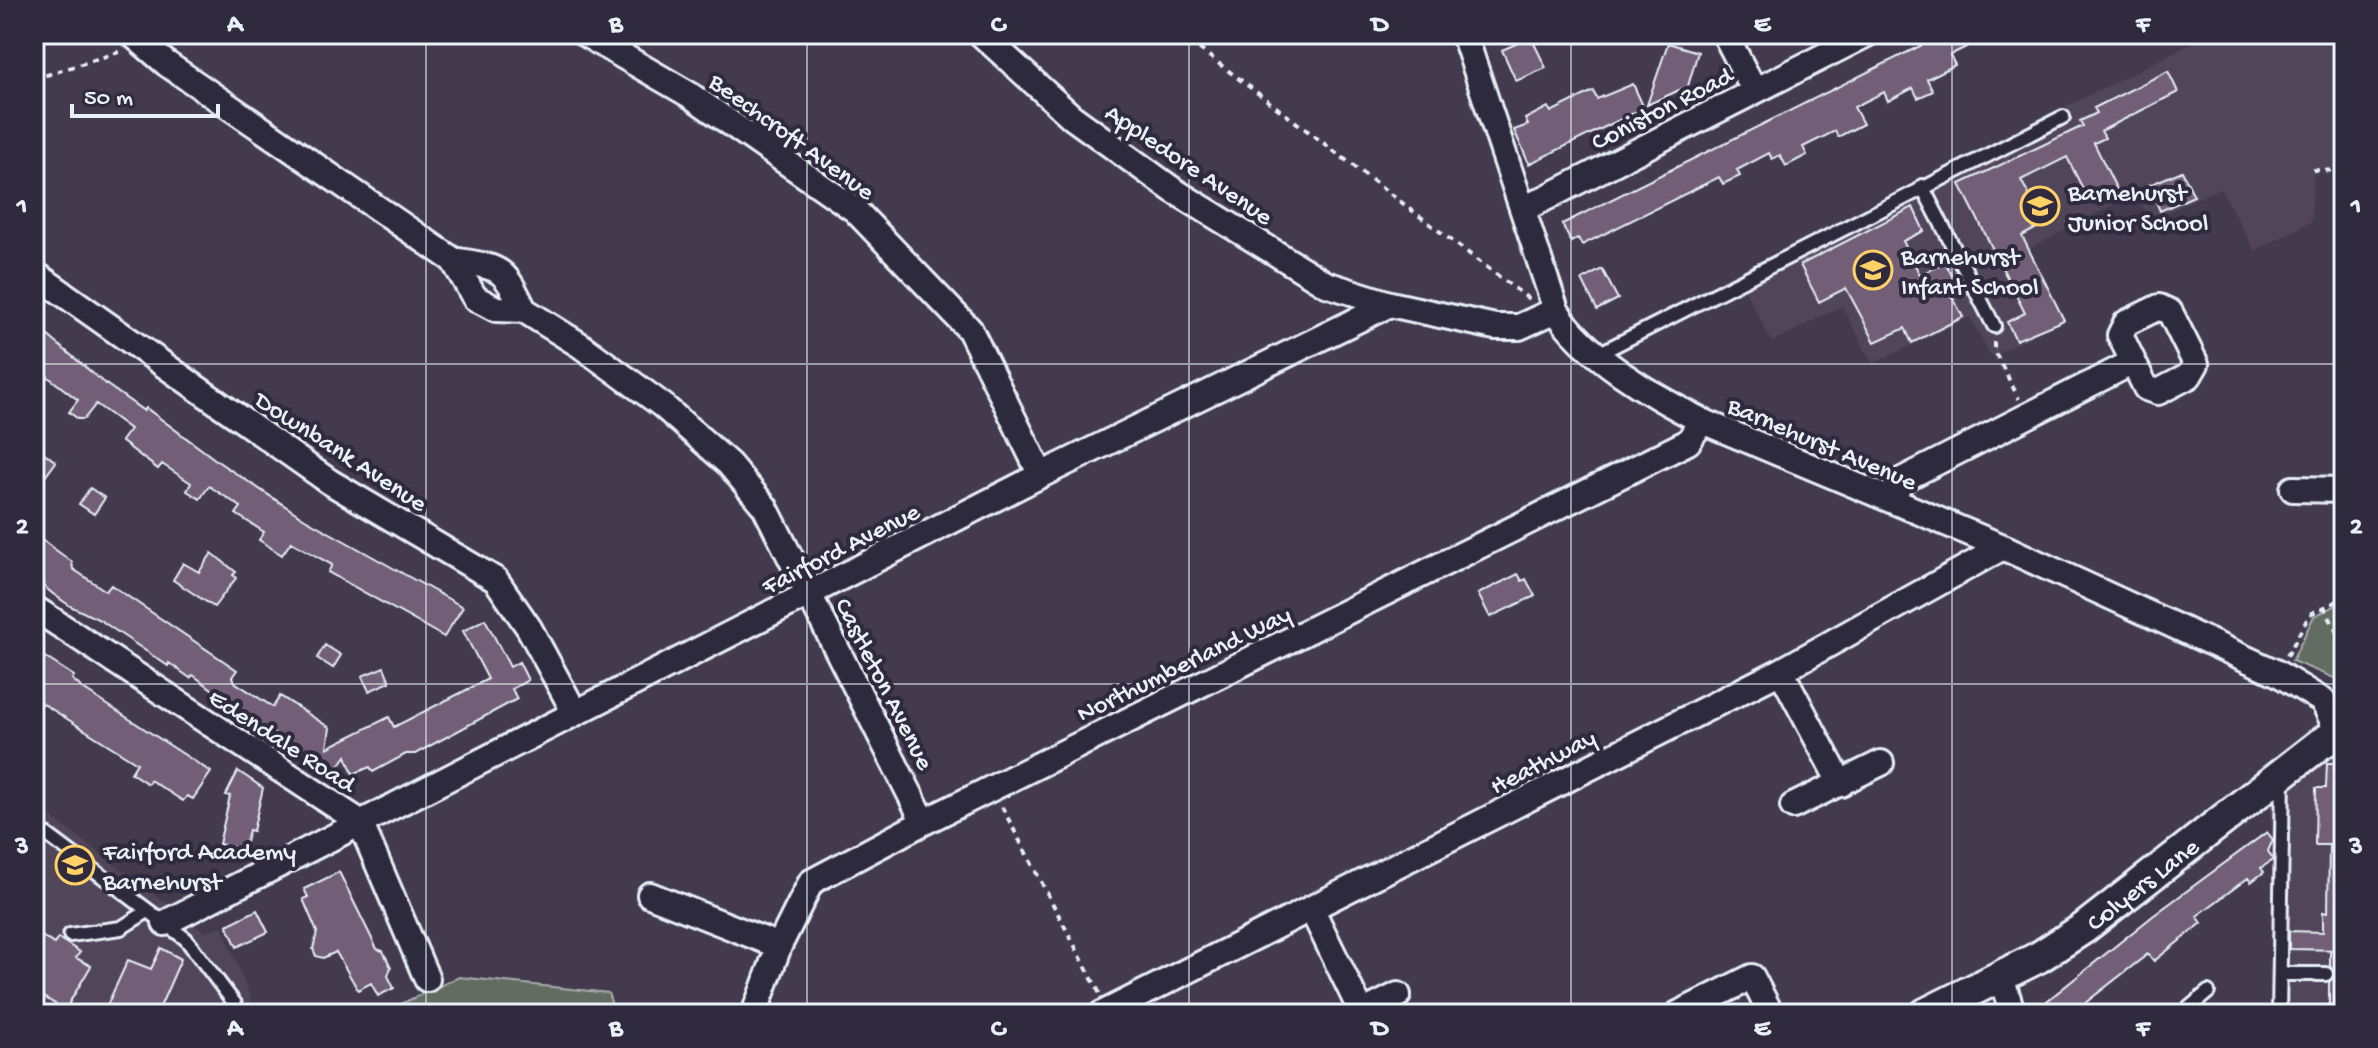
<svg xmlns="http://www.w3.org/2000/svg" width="2378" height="1048" viewBox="0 0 2378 1048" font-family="'Gochi Hand',sans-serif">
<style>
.built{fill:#51455a}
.green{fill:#626c60;stroke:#a5aeac;stroke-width:2}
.building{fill:#725e77;stroke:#e8f1f8;stroke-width:2}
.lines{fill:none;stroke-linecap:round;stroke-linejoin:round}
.service-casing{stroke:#e8f1f8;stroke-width:18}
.minor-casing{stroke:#e8f1f8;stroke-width:30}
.tertiary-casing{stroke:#e8f1f8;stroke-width:36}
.path{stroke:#e8f1f8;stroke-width:4;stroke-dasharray:6 6;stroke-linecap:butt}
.service{stroke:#2f2a3d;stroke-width:12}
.minor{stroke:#2f2a3d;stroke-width:24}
.tertiary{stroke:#2f2a3d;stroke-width:30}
.grid{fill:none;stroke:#e8f1f8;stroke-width:2;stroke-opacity:0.55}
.labels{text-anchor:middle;stroke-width:8;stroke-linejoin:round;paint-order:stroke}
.street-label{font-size:26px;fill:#e8f1f8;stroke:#2f2a3d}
.poi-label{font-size:26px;fill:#e8f1f8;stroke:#2f2a3d;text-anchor:start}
.neatline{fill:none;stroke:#e8f1f8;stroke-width:3}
.grid-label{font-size:26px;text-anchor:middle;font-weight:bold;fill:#e8f1f8}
</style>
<rect width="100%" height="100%" fill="#433a4e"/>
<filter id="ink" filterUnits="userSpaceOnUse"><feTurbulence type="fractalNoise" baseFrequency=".0125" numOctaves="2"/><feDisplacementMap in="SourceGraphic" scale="16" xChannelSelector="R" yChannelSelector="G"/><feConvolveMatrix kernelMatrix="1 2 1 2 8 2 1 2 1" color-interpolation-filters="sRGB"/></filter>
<g filter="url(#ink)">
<path class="built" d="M2210,34H2344V169L2314,168L2311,222L2255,251L2220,188L2150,220L2135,193L2029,249L2064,320L1991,356L1970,317L1873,364L1842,306L1772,342L1744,288L1625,348L1609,337Z
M2344,750V1014H2279L2270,802Z
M34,804L205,932L222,926L257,1014H34Z"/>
<path class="green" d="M2339,604H2344V682L2292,661L2314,616Z
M459,977L608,993L615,1014H379Z"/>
<path class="building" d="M1944,34H1992L1950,55L1955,65L1927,79L1933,91L1918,98L1913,88L1888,101L1884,92L1854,107L1863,124L1838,137L1835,131L1803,147L1807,155L1786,166L1780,155L1772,159L1769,153L1737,170L1740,176L1723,184L1719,177L1582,245L1578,238L1571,242L1562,224Z
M1531,37L1546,68L1516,81L1502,50Z
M1668,43L1698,52L1688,86L1647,105Z
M2168,71L2178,92L2101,131L2105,138L2094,143L2117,190L2090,203L2067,157L2021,180L2044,224L2022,236L2064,320L2016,340L2007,322L2025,313L1960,184L2083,126L2080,121L2097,113L2094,108Z
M1633,84L1644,108L1529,164L1514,130L1528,125L1525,119L1548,107L1551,112L1593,91L1597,99Z
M2182,171L2194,196L2160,211L2149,185Z
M1913,207L1924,231L1903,241L1920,275L1945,262L1958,287L1950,292L1963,317L1912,343L1905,328L1875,342L1846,288L1819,302L1800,265Z
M1602,269L1618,299L1597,310L1582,280Z
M34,324L103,382L144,411L146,408L220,463L305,519L463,607L444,637L328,572L332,565L291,542L282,555L259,540L264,532L236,514L241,507L209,486L200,499L187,491L191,483L162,464L158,469L121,441L130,429L96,404L84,419H78L69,412L78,400L34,366Z
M34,445L56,462L34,492Z
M90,488L105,498L94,514L79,504Z
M34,534L72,562L73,569L106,591L111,585L237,670L232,677L236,683L273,707L280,696L330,728L327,748L389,717L394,727L488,679L463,631L485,619L510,667L519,662L528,680L512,689L517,699L415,754H406L373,772L370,767L353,774L346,756L336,770L231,708L215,694L216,692L193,675L190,678L169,663L168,666L100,620L70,606L53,594L34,578Z
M212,553L236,572L233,575L236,578L214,607L173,580L183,563L199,572Z
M1518,574L1522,581L1526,579L1535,596L1490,617L1478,594Z
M325,645L341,655L333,668L317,658Z
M34,650L74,676L72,679L83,689L211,772L193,799L187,796L183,801L150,780L148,784L131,773L137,763L34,698Z
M384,667L390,682L369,691L362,676Z
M2327,763H2344V950L2289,949V931L2323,932V912H2328L2329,845H2315L2316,788H2326Z
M238,771L263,788L253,831L249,830L244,850L219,844L230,796L226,795Z
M2267,832L2273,840L2268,851L2273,860L2261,868L2264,872L2251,882L2248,878L2197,916L2202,923L2154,961L2148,954L2071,1014H2049L2042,1005L2154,915Z
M339,872L377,949L383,951L391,967L388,976L394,988L378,996L371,983L358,990L336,952L323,958L316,956L313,949L317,932L303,899L308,897L304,889Z
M257,910L268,932L237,947L227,925Z
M34,931L54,944L58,938L80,952L76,958L91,966L65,1010L34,991Z
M161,948L181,959L157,1014H103L128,960L151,969Z
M2330,950L2344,951V1014H2329V982L2335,975L2330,966Z"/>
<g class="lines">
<g class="service-casing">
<path id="service" d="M1922,186L1994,326
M1598,354L2063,117
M34,825L186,939L235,1004L238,1014
M70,935L121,928L148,911
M2280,974H2326
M2182,1014L2208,992
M2279,1014L2283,777"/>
</g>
<g class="minor-casing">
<path id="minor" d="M132,34L167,64L453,260C500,268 503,265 524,310
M585,34L690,95L855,210L970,330L1041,475
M981,34L1072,117L1173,190L1326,284L1390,304
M1464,34L1556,310C1584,356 1654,397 1702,421L2003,547L2277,673L2323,701L2338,732
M1725,34L1754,90
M1524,209L1867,34
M453,260L475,298L496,309L524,310L580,345L662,405L729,464L765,507L924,822
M34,273L330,482L496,580L529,628L575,713
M2159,307L2170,312L2196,364L2189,376L2158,392L2146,388L2120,335L2126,323Z
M2293,489L2344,490
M1891,500L1902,480L2133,362
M34,608L360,822L427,979
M1781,671L1841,784
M1793,806L1881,763
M650,895L779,946
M1311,908L1362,1013
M165,923L1041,475L1390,304L1495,327H1519L1556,310
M2001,977L2013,1014
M754,1014L779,946L811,882L924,822L1688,442L1702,421
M1102,1014L1781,671L2003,547
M1360,1014L1398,995
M1678,1014L1752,977L1771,1014"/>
</g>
<g class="tertiary-casing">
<g id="tertiary">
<path id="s1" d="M1925,1014L2039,957L2084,928L2320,744L2344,730"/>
</g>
</g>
<path class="path" d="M1180,34L1530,300
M34,79L119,52
M2313,170L2344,171
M1994,342V350L2019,399
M2324,606L2344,647
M2287,656L2310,614L2344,598
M1002,807L1100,994"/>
<use href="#service" class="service"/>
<use href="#minor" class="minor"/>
<use href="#tertiary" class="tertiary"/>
</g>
</g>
<path class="grid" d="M426,34V1014M807,34V1014M1189,34V1014M1571,34V1014M1952,34V1014M34,364H2344M34,684H2344"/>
<defs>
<g id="school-ring" transform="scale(2)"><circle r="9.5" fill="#2f2a3d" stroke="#ffd166" stroke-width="1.5"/><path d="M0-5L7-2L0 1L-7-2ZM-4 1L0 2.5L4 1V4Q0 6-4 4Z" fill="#ffd166"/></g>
</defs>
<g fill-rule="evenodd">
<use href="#school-ring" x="2040" y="206"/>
<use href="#school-ring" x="1873" y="270"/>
<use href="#school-ring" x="75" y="865"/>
</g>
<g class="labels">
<g class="street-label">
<text transform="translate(1661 107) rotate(-27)" y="9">Coniston Road</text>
<text transform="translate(793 135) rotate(36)" y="9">Beechcroft Avenue</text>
<text transform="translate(1190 163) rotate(34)" y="9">Appledore Avenue</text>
<text transform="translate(1823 442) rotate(23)" y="9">Barnehurst Avenue</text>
<text transform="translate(342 450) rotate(33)" y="9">Downbank Avenue</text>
<text transform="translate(840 547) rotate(-27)" y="9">Fairford Avenue</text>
<text transform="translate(1183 662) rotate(-26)" y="9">Northumberland Way</text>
<text transform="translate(886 683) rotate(63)" y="9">Castleton Avenue</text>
<text transform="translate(283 739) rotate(33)" y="9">Edendale Road</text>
<text transform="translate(1542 760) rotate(-27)" y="9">Heathway</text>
<text dy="9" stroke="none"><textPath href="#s1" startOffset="254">Colyers Lane</textPath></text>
</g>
<g class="poi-label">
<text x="2068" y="200">Barnehurst<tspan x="2068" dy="30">Junior School</tspan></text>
<text x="1901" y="264">Barnehurst<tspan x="1901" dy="30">Infant School</tspan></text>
<text x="103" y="859">Fairford Academy<tspan x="103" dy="30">Barnehurst</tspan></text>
</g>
</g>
<rect width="2378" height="1048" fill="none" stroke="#2f2a3d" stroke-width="88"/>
<path d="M72 104v12h146v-12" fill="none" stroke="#e8f1f8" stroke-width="4"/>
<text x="84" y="104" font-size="24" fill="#e8f1f8" stroke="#2f2a3d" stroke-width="6" paint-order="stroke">50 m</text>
<rect x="44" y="44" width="2290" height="960" class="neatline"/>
<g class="grid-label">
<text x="235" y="31">A</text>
<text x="616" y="31">B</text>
<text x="998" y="31">C</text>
<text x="1380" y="31">D</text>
<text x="1762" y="31">E</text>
<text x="2143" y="31">F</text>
<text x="22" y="213">1</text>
<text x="2356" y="213">1</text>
<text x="22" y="533">2</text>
<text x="2356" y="533">2</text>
<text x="22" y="853">3</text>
<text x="2356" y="853">3</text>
<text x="235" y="1035">A</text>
<text x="616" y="1035">B</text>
<text x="998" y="1035">C</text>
<text x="1380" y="1035">D</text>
<text x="1762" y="1035">E</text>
<text x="2143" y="1035">F</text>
</g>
</svg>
